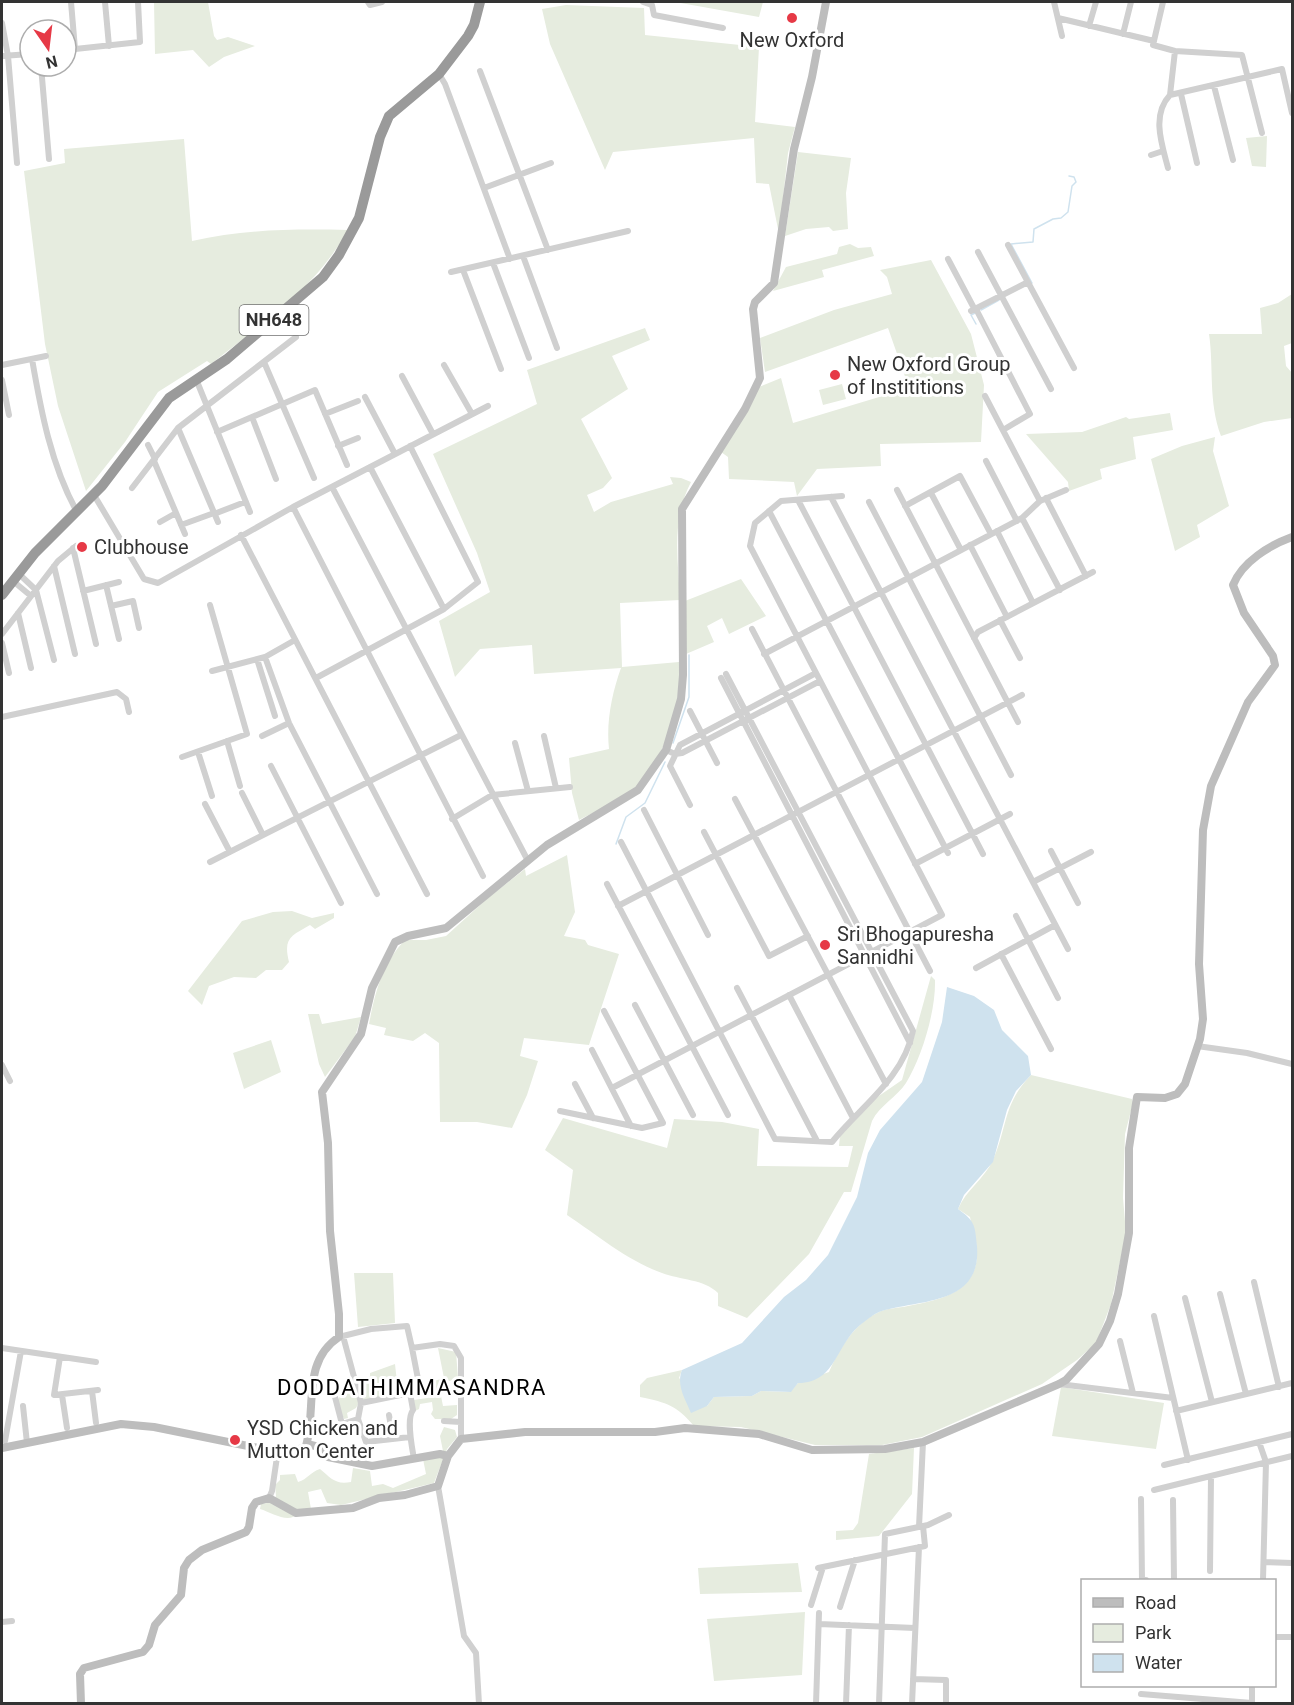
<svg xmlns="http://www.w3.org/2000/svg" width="1294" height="1705" viewBox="0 0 1294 1705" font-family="Roboto,sans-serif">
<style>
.green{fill:#e6ecdf}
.water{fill:#cfe2ee}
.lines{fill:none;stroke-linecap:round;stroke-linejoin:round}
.stream{stroke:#cfe2ee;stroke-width:1.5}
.street{stroke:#d0d0d0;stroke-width:6}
.secondary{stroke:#bdbdbd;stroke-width:8}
.highway{stroke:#9a9a9a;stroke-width:10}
.poi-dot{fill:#e63946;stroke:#fff;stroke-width:2}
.labels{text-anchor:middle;stroke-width:6;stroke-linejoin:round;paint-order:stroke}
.shield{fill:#fff;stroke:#707070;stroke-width:1.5}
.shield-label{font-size:18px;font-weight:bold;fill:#333}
.poi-label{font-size:20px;fill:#333;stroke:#fff;text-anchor:start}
.quarter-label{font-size:22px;letter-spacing:1.5px;fill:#000;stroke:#fff}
</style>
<rect width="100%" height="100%" fill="#fff"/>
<path class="green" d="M154,2H208L214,36L217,40L228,37L255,46L224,57L209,67L193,50L155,54Z
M675,2H763L759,17Z
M566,5L644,8L645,35L759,47L755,122L795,127L788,153L779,234L769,184L756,183L754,138L613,152L605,170L550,44L542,9Z
M1267,136L1266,167L1252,166L1246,138Z
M184,139L192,241C244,229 295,229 348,230C314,290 264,322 211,364L207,361L158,392L125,442L86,491L58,406L45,344L24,171L65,163L64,149Z
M798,152L851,158L846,193L848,229L833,231L829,227L806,229L785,236Z
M850,244L858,248L871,247L874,256L822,270L824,277L773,291L786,267L837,254L839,247Z
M931,260L971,334L984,385L981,442L880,444L881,466L817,469L797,496L794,482L729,479L728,457L721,452L759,387L781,378L793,423L909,388L888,328L765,372L760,338L834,310L892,294L887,277L880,270Z
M1292,294V343L1284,346L1286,366L1292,373V418L1264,422L1221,436C1208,401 1214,368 1209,334H1262L1260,308L1278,303Z
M645,328L650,340L612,356L628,389L581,419L612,478L603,488L587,495L594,512L611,502L673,484L670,477L681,478L691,482C671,521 678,558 680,600L620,603L622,667L679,662C682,705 666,756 636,788C625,800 594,812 579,820L572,793L569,758L609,749C606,722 612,693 621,668L534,674L532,645L480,649L455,677L439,621L490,592L477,553L433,454L537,404L527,370Z
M842,384L846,399L823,405L819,390Z
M1170,413L1173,430L1133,437L1136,459L1100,469L1102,479L1069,491L1068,482L1026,434L1082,432L1126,417L1129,419Z
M1215,437L1213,451L1229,506L1197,525L1200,537L1175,551L1151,459L1182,446Z
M741,579L766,616L729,634L722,618L707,626L714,642L686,654L685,601Z
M567,855L575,912L564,936L585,940L588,945L619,954L589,1045L524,1038L520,1056L538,1061L527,1095L512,1128L477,1122H440L439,1043L425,1033L413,1041L384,1035L386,1028L369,1024C375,993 382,964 405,940H426L446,936L489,897L525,869L526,876Z
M292,911L312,918L334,913V918L315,929L310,925C291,936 283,938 289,962L282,970H266L256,978L234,977L209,986L202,1005L188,991L242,921L273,912Z
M931,976L935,980C936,1010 922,1057 906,1083C897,1097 880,1105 872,1121L851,1192H844L809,1254L747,1318L718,1306V1293C704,1279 680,1280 662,1273C628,1261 597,1235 567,1215L573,1170L545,1150L563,1118L667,1148L674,1119L722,1122L759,1129L757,1166L848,1167L853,1146H839L840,1136L853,1120L876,1098L902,1080Z
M308,1014H319L322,1024L361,1017L355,1037L325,1077L319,1064Z
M271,1040L281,1072L244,1089L233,1053Z
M1031,1075L1132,1099L1133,1103L1125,1134L1123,1198L1126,1233L1111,1304L1096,1343L1077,1360L1042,1384L922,1437L882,1445H815L741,1427L694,1426C676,1405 668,1403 640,1397V1385L647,1378L682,1370L679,1378L707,1406L714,1397L752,1396L761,1391L790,1392L798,1383L829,1372C839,1349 854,1324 877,1313C886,1308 899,1308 908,1306C939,1300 977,1293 977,1253C977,1241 972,1228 970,1217L958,1209C966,1190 985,1178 993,1160C1008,1125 1003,1104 1031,1075Z
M354,1273H393L395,1323L358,1327Z
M438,1348L456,1352L458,1378L447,1382L441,1396L443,1406L457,1405V1415L451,1419H435L431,1414L433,1410L432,1402L420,1404L419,1409L415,1411L414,1400L434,1397V1381L444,1378Z
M395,1364L398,1391L364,1401L356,1382L370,1376V1373Z
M352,1380L359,1402L356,1408L347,1413L348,1418L344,1419L337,1403L340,1395L345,1394L344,1385Z
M1061,1387L1164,1403L1156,1449L1052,1436Z
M444,1427L455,1430L457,1437L447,1449L434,1483L341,1505L327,1503L321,1489L308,1492L311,1509C302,1510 300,1513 293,1517C284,1521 270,1512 260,1509L261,1504L273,1502L276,1496L275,1485L280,1480V1475L295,1474L298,1482C308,1479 310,1472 320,1469C331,1478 335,1485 351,1482L353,1468L370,1471L372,1486L383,1484L393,1488L426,1474L423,1459L443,1451L440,1436Z
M914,1448L912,1494L879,1536L836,1540V1531L853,1530L858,1523L869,1454Z
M798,1563L802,1592L700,1594L698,1568Z
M805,1612L802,1675L714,1681L707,1619Z"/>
<path class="water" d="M947,987L974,996L994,1010L1002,1030L1028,1056L1031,1075L1016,1091L1007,1110L993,1162L964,1195L958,1209C975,1221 975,1225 977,1246C982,1307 917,1299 879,1312C874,1314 868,1319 864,1322C835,1342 838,1383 798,1383L791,1392L761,1391L752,1396L714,1397L707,1406L691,1413C685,1399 676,1385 682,1370L742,1343L784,1297L806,1280L828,1255L857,1197L868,1153L880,1130L922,1082L942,1022Z"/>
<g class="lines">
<path class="stream" d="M1032,283L1011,244L1033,242L1034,229L1053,219L1061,218L1068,212L1072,186L1076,182L1074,177L1069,176
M981,310L999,300
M975,313L971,315L976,324
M673,743L689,697V655
M616,844L626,817L645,803L665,762"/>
<path class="street" d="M71,2L75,49
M105,2L109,46
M368,2L370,5L382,2
M643,2L652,5L654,15L723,28
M1054,2L1062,36
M1163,2L1153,45L1175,51L1242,55L1262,133
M1058,18L1154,41
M2,23L8,56L17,163
M1089,26L1096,2
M1123,34L1131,2
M66,50L140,42L138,2
M2,56L30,54
M41,66L49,159
M480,71L548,250
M439,74L445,84L510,259
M1214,86L1233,160
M1181,94L1197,163
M1170,95L1282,69L1292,113
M1151,155L1163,151
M1168,168C1162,145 1151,115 1170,95L1175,51
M484,188L551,163
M1008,245L1074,368
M978,252L1051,389
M523,256L557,348
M948,259L975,310
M493,263L529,358
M463,270L501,369
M451,272L628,231
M976,309L1030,414L1003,430
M971,311L1028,282
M32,359C41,411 51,465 77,512
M264,362L314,478
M2,365L46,356
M444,365L472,414
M402,376L433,434
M196,379L250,512
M2,380L9,415
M985,396L1040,501
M365,397L395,454
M325,414L358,401
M252,417L276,479
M178,428L218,522
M217,432L315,390L347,465
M148,445L155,459
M338,446L358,438
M154,461L185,534
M986,461L1017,521
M370,467L444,609
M332,487L527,859
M132,488L178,428L296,337
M897,490L1018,722
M931,493L961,550
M94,495L144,579L158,583L293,507L488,406
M831,497L1068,949
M1046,498L1086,576
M798,500L983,854
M869,502L1011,775
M905,506L960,476L991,534
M293,507L483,876
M769,511L948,853
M214,514L245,502
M1022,518L1060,590
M160,522L176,513
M181,525L214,513
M997,531L1033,603
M241,535L427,894
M970,545L1007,617
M73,548L96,644
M54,566L75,654
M18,573L36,590L54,660
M13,581L31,596
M106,585L119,639
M83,591L119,582
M111,606L133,601L139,628
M18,613L31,668
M1000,620L1020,658
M752,629L930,971
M2,634L58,561L76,546
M974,638L978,632L1093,572
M2,643L9,673
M764,654L1022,518L1040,501L1066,490
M265,657L289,723L377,894
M257,659L275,716
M212,671L265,657L295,640
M316,678L444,609L478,582L410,446
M721,678L910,1043
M690,711L717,763
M2,717L117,692L126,699L129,712
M262,736L289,723
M544,736L556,788
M227,741L240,786
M515,743L528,791
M666,750L675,754L682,753L820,681
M198,752L212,796
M182,757L247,734L210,605
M271,766L341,903
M242,793L263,835
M735,799L886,1084
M205,804L230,852
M690,805L670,766L680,745L816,673
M644,810L708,935
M452,819L492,795L570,787
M704,832L769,956L808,936
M621,842L775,1139L832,1142C861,1106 903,1079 913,1031L726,674
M1051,851L1078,903
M210,862L461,735
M915,864L1010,814
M1033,882L1091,852
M607,884L728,1115
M618,906L1022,695
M1016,916L1058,998
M1001,954L1051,1049
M976,968L1055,925
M737,988L817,1141
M789,995L852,1116
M635,1005L693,1115
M1197,1046L1247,1053L1292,1064
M592,1050L631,1126
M2,1065L10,1081
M575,1084L593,1118
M612,1088L942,915L750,546L755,523L781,501L842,496
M560,1111L642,1128L663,1123L604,1011
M1254,1282L1279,1387
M1220,1294L1246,1394
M1185,1298L1212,1402
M1154,1316L1188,1460
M343,1336L361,1403L410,1393L413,1410C406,1419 412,1447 414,1459
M339,1337L371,1329L407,1326L412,1348L440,1344L454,1346L461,1358V1439
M1120,1341L1133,1393
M2,1348L96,1362
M60,1357L54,1395L98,1390
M1059,1384L1173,1398
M92,1391L96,1423
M410,1393L413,1383L418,1379L412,1348
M62,1395L67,1428
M335,1397L342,1424L358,1419
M361,1403L358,1419L366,1442L410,1437
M23,1406L27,1443
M1176,1411L1292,1383
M389,1415L393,1439
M444,1421L461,1422
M5,1441L21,1351
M1259,1442L1266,1462L1263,1580
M1164,1465L1292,1434
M438,1486L464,1636L476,1653L479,1704
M1154,1490L1292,1456
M269,1498L272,1491L278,1450
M1141,1499L1142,1580H1146
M1173,1500L1174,1580
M919,1527L923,1442
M1264,1562L1292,1563
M818,1568L925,1546L923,1526
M1210,1571L1211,1476
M811,1605L823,1567
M840,1607L855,1560
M2,1622L12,1621
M819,1624L915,1628
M1274,1637H1292
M913,1679L946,1680V1704
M1141,1694L1252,1703
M816,1704L819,1613
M846,1704L849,1625
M879,1704L885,1534L928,1525L949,1515
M912,1704L919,1547
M1252,1704V1686"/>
<path class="secondary" d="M306,1446C317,1408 301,1362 339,1337V1314L330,1231L328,1143L322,1092L361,1034L372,988L395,942L408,936L446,928L547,845L638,790L666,750L681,699L683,675L682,509L745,409L760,378L753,309L755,302L774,283L794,149L812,77L826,2
M2,1448L121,1424L154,1427L263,1449L296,1450L311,1445L319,1447L328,1457L372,1466L440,1454L448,1456
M81,1704L80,1674L84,1668L143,1652L149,1645L155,1625L181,1595L184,1568L189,1560L202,1550L246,1532L249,1527L252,1508L256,1502L269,1498L296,1513L353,1508L379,1498L405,1495L438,1486L448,1456L461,1439L525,1432H655L685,1428L759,1434L812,1450L885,1449L923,1442L1059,1384L1066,1380L1099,1344L1110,1321L1118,1294L1129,1233V1148L1137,1097L1165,1098L1177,1094L1185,1084L1200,1039L1203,1019L1199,964L1203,830L1211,786L1248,702L1275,665L1273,656L1244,613L1233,585C1242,562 1270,545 1292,537"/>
<path class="highway" d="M2,595L35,553L102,486L169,398L227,359L323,277L339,255L359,218L380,137L389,116L439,74L468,36L474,25L480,2"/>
</g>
<g class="poi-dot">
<circle cx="792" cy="18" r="6"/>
<circle cx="835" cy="375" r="6"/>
<circle cx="82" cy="547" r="6"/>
<circle cx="825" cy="945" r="6"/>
<circle cx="235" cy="1440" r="6"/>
</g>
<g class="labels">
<rect class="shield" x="239.5" y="305" width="69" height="30" rx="4.5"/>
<g class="shield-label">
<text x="274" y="326">NH648</text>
</g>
<g class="poi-label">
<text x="792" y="47" text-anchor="middle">New Oxford</text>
<text x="847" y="371">New Oxford Group<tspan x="847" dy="23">of Instititions</tspan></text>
<text x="94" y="554">Clubhouse</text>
<text x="837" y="941">Sri Bhogapuresha<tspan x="837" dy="23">Sannidhi</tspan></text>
<text x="247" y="1435">YSD Chicken and<tspan x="247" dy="23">Mutton Center</tspan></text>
</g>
<g class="quarter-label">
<text x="412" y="1395">DODDATHIMMASANDRA</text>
</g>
</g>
<rect width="1294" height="1705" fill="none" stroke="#333333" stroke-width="6"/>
<rect x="1081" y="1579" width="195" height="108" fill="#ffffff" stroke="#adadad" stroke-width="1.5"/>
<rect x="1093" y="1598" width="30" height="9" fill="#bdbdbd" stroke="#adadad" stroke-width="1.5"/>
<text x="1135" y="1609" font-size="18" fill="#333333">Road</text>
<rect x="1093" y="1624" width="30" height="18" fill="#e6ecdf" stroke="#adadad" stroke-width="1.5"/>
<text x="1135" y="1639" font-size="18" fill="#333333">Park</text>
<rect x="1093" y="1654" width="30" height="18" fill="#cfe2ee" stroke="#adadad" stroke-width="1.5"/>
<text x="1135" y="1669" font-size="18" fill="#333333">Water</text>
<g transform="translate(48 48) rotate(166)"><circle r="28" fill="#ffffff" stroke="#adadad" stroke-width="1.5"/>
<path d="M0-4.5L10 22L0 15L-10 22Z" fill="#e63946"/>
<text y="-9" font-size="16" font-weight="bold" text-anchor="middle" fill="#333333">N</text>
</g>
</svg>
